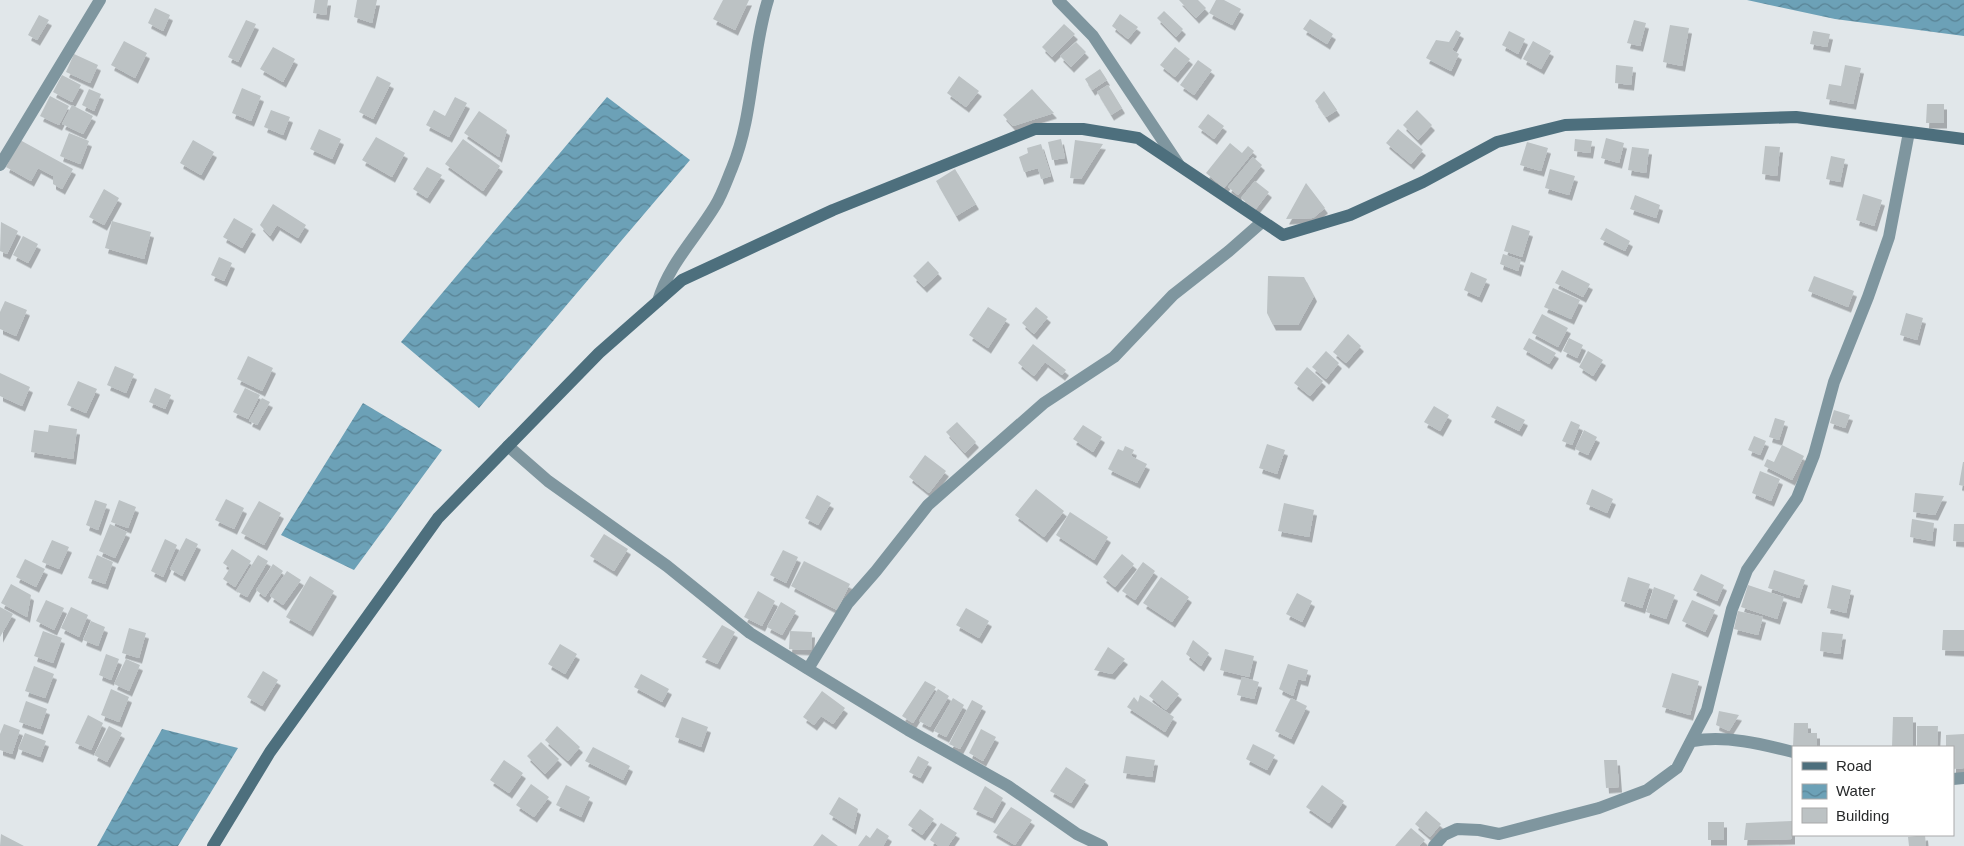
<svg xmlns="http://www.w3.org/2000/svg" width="1964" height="846" viewBox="0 0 1964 846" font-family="Helvetica,sans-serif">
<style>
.water{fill:url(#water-waves)}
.building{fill:#bcc2c4;filter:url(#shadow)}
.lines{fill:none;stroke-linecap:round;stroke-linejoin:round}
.street{stroke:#7f969f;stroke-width:12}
.secondary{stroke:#4d6f7d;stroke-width:12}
</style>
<defs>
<pattern id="water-waves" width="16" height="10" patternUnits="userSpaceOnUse" patternTransform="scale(1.25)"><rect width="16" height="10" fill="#6ca1b7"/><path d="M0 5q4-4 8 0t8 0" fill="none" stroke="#598395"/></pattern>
<filter id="shadow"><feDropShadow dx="3" dy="5.5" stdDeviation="0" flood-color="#0004"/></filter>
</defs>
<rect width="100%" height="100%" fill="#e1e7ea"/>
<path class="water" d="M1747,0H1964V36L1835,19Z
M607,97L690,160L479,408L401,342Z
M363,403L442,450L354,570L281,535Z
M162,729L238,748L178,846H97Z"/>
<path class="building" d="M315,0H328L326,15L313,13Z
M357,0H377L372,23L354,17Z
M723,0H749L735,30L713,19Z
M1179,0H1198L1206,8L1196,18Z
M1216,0H1224L1241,9L1232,25L1209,13Z
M155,8L170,15L163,31L148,23Z
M1164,11L1183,29L1176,37L1157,18Z
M1120,14L1138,27L1128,39L1112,26Z
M39,15L49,20L37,40L28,35Z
M1310,19L1333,34L1327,44L1303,29Z
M246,20L256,24L238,62L228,57Z
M1634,20L1646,23L1640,46L1627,43Z
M1064,24L1075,34L1052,57L1042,47Z
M1670,25L1689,28L1682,66L1663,62Z
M1456,30L1461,33L1452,50L1459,54L1451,71L1426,58L1436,40L1449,42Z
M1509,31L1525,39L1518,54L1502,45Z
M1813,31L1830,34L1827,47L1810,44Z
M124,41L147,53L135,78L111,65Z
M1533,41L1551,51L1541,69L1523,59Z
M1076,42L1086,52L1071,67L1060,56Z
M273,47L295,59L283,82L260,69Z
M1175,47L1190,59L1175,77L1160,65Z
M74,54L98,65L90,83L66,72Z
M1198,60L1212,70L1194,95L1180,85Z
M1616,65L1633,67L1631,85L1615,83Z
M1845,65L1861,68L1853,104L1826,99L1829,84L1841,86Z
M1100,69L1107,80L1092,90L1085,79Z
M62,75L81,85L72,102L53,92Z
M377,76L391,83L373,119L359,112Z
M959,76L979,91L966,107L947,93Z
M1108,85L1122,108L1111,115L1097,92Z
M242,88L261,96L251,121L232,113Z
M89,89L101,94L94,111L82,105Z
M1032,89L1054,113L1013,126L1003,115Z
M1324,91L1337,110L1326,117L1315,101Z
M50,96L69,106L59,125L40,116Z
M455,97L467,103L449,137L426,125L434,110L445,116Z
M1927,104H1944V123H1926Z
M72,105L93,116L83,134L62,124Z
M271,110L290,117L283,135L264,127Z
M1417,110L1432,125L1418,140L1403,125Z
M479,111L507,130L499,157L464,133Z
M1208,114L1224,126L1214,139L1198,127Z
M319,129L341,139L332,159L310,149Z
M1398,129L1423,150L1411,164L1386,143Z
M69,133L89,141L80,164L60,156Z
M376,137L405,153L392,177L362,160Z
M1606,138L1624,143L1619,163L1601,158Z
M463,139L500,166L483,191L445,164Z
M1061,139L1065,158L1052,160L1048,142Z
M1575,139L1592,141L1590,153L1574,151Z
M20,140L73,169L62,189L53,184V176L38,168L31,181L6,167Z
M193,140L214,152L201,175L180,163Z
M1075,140L1103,144L1081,179L1070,178Z
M1527,142L1548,148L1541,171L1520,165Z
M1230,143L1242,153L1248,146L1254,151L1224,188L1206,173Z
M1041,144L1051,176L1041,179L1038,168L1024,172L1019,157L1028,153L1027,148Z
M1765,146L1780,147L1777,176L1762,174Z
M1632,147L1649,149L1646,173L1628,170Z
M1831,156L1845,159L1840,182L1826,179Z
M1253,157L1262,165L1238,195L1228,187Z
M427,167L442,175L427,198L413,189Z
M955,169L976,204L956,216L936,181Z
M1550,169L1575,176L1569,195L1545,188Z
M1255,181L1269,192L1255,210L1241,198Z
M1306,183L1325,208L1313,218L1286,219Z
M104,189L119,198L104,225L89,217Z
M1863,194L1882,200L1874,226L1856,220Z
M1635,195L1660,205L1656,218L1630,209Z
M273,204L306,225L298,238L277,225L270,236L260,225Z
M234,218L253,229L242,248L223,237Z
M112,221L151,232L144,259L105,248Z
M1,222L18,231L7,254L0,251Z
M1512,225L1530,231L1522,257L1504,251Z
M1606,228L1630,241L1625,251L1600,239Z
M23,236L38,244L28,263L13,255Z
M1503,254L1521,260L1518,271L1500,264Z
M219,257L232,263L224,281L211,275Z
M928,261L939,273L924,287L913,276Z
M1562,270L1590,284L1583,297L1555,283Z
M1471,272L1487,279L1479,297L1464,290Z
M1268,276L1304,277L1314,296L1298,325H1273L1267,313Z
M1814,276L1854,291L1848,307L1808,291Z
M1553,288L1580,300L1571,319L1544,307Z
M5,301L27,310L16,336L0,329V312Z
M988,307L1007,319L988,348L969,335Z
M1036,307L1048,317L1034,334L1022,323Z
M1906,313L1923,318L1917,340L1900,335Z
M1542,314L1568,328L1558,347L1532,333Z
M1348,334L1361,346L1346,363L1333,352Z
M1529,338L1556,353L1549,364L1523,349Z
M1569,338L1583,345L1577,358L1563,351Z
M1033,344L1066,370L1062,375L1045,362L1034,376L1018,363Z
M1326,351L1339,363L1326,379L1312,367Z
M1588,351L1603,360L1593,376L1579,367Z
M248,356L273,368L262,391L237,379Z
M115,366L134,374L126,393L107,385Z
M1307,367L1323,381L1310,396L1294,383Z
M0,373L30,387L22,406L0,396Z
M78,381L97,389L86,413L67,405Z
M155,388L171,395L165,409L149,402Z
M245,388L260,395L248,419L233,412Z
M262,398L270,402L257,425L249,421Z
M1434,406L1449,415L1440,431L1424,422Z
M1497,406L1525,420L1519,431L1491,417Z
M1834,410L1850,415L1845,428L1830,423Z
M1775,418L1785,421L1779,440L1769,437Z
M1571,421L1580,425L1572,445L1562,441Z
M957,422L976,442L965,453L946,432Z
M49,425L77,429L73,459L31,452L34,430L48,432Z
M1083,425L1102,437L1093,452L1073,439Z
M1584,430L1597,437L1588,455L1575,449Z
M1754,436L1766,441L1760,455L1748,450Z
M1267,444L1285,450L1277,474L1259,468Z
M1782,445L1804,456L1792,480L1764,466L1767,459L1774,462Z
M1125,446L1134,450L1131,456L1147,464L1137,483L1108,469L1118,449L1123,451Z
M925,455L946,471L929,493L909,477Z
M1963,462H1964V486L1959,485Z
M1760,471L1780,479L1771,501L1752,493Z
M1036,489L1064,511L1044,537L1015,515Z
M1592,489L1613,499L1607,513L1586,504Z
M1915,493L1944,496L1935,515L1913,512Z
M817,495L831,503L818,525L805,518Z
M226,499L244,508L234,529L215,520Z
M95,500L107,504L98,530L86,525Z
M119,500L136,507L128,528L111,522Z
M259,501L281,513L264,545L241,533Z
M1284,503L1314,510L1309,537L1278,531Z
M1070,512L1108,537L1094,560L1056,535Z
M1912,519L1934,523L1932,541L1910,537Z
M110,524L127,532L115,558L99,551Z
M1954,524H1964V542L1953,541Z
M604,534L628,549L614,571L590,556Z
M186,538L198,544L182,576L170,569Z
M165,539L177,545L163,577L151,571Z
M52,540L69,547L59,569L42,562Z
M232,549L251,561L235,587L223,579L230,568L223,563Z
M783,550L798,557L786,583L770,575Z
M1122,554L1134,564L1115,587L1103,577Z
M97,555L113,562L105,584L88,578Z
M258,555L268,561L247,597L236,591Z
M25,559L45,569L36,587L16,577Z
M804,561L850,584L837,610L791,586Z
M1143,562L1155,571L1135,600L1122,591Z
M273,564L283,571L265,597L256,590Z
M1774,570L1805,580L1799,598L1768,588Z
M287,571L301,580L283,605L270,596Z
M1701,574L1724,585L1717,601L1693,590Z
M310,576L334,591L310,631L286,617Z
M1161,577L1189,597L1172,622L1143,603Z
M1628,577L1650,584L1642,608L1621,601Z
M11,584L31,595L27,617L1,603Z
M1748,585L1784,597L1777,619L1741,607Z
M1832,585L1851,590L1846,613L1827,608Z
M1654,587L1675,595L1666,619L1646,612Z
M758,591L775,601L762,626L744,617Z
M1297,593L1312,601L1302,622L1286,614Z
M46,600L64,608L54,630L36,621Z
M1692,600L1715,610L1705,632L1682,621Z
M781,602L796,611L782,635L767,627Z
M0,607L13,614L0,637Z
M71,607L88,615L79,637L61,628Z
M966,608L989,621L979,638L956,625Z
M1738,611L1763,617L1758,635L1734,629Z
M91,621L105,627L98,646L83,640Z
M722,625L735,632L717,664L702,657Z
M129,628L146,633L139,658L122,653Z
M1943,630H1964V651L1942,650Z
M43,631L62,638L53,663L34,656Z
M790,631L812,632L811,650L789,649Z
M1822,632L1843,634L1840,654L1820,651Z
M1193,640L1209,653L1201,666L1186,654Z
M560,644L577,654L565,674L548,664Z
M1108,647L1125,659L1112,674L1094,670Z
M1225,649L1254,656L1249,677L1220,670Z
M106,654L119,659L111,680L99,675Z
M126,659L140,665L129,691L114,684Z
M1288,664L1308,670L1305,681L1298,679L1293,696L1279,689Z
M34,666L54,674L45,698L25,691Z
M263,671L278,680L262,706L247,697Z
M1672,673L1699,681L1690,715L1662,707Z
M641,674L669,689L662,702L634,687Z
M1242,677L1259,682L1254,699L1237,695Z
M1162,680L1179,694L1166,710L1149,696Z
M925,681L936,687L913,723L902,716Z
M111,689L129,697L119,722L101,715Z
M938,689L949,696L930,727L919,721Z
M822,691L845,708L833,724L821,716L814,725L803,717Z
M1140,695L1174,717L1165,732L1127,707L1134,697L1138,702Z
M953,698L964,705L946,737L934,731Z
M1291,698L1307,706L1291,739L1275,731Z
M972,700L983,706L960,749L949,744Z
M26,701L47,709L40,729L19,722Z
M1719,711L1739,715L1729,731L1716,725Z
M88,715L103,723L91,750L75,743Z
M682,717L708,727L701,747L675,737Z
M1893,717H1913V747H1892Z
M1794,723H1808V733H1817V747H1793Z
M4,724L20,730L12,754L0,750V734Z
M109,726L122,733L107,762L94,755Z
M557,726L580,747L568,761L545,740Z
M1917,726H1938L1937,747H1917Z
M981,729L996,737L983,761L969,753Z
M25,733L46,741L40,757L18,749Z
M1964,734V768L1953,769V747H1946V735Z
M541,742L559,759L545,774L527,756Z
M1253,744L1275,755L1267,770L1246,759Z
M593,747L630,766L623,780L585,761Z
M918,756L929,762L920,778L909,772Z
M1126,756L1155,760L1152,777L1123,773Z
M504,760L523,773L509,793L490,780Z
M1604,760H1617L1619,787L1606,788Z
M1066,767L1086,780L1071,803L1050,791Z
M531,784L549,797L534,817L516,805Z
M566,785L590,797L581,817L556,805Z
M1322,785L1344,801L1329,823L1306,807Z
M985,786L1003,798L992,818L973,809Z
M839,797L858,809L853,829L829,814Z
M1011,807L1032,820L1015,845L993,832Z
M920,809L934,819L922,835L908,825Z
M1426,811L1441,824L1430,837L1415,824Z
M1792,821V839L1744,840L1746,823Z
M1708,822H1724V840H1708Z
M941,823L957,833L948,846H939L930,840Z
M877,828L889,836L883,846H858L866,835L870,838Z
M1411,828L1425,840L1419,846H1395Z
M1,834L24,846H0Z
M822,834L838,846H813Z
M1925,835L1926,846H1909L1908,837Z"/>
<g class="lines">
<path class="street" d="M1058,0L1093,36L1179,165
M0,165L100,0
M658,301C669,264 695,239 715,206C722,195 727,180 732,168C754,115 751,54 768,0
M508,446L548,481L667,566L750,633L808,669L848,603L876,571L928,505L1044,403L1114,357L1173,295L1229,251L1262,222
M808,669L908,730L1008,786L1077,834L1102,846
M1693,741C1725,735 1762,744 1793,752
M1953,779L1964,778
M1434,846L1444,835L1457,829L1479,830L1499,834L1599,808L1647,790L1677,768L1707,710L1732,609L1747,570L1797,498L1814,455L1834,382L1868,297L1889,237L1909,132"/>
<path class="secondary" d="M213,846L270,752L438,518L599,353L682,280L833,210L1035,129H1083L1138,138L1283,235L1350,215L1423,182L1497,142L1565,125L1796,117L1964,139"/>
</g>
<rect x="1792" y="746" width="162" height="90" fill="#ffffff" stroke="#a9a9aa"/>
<rect x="1802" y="762" width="25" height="8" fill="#4d6f7d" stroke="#a9a9aa"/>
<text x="1836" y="771" font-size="15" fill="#27292a">Road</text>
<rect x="1802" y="784" width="25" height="15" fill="url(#water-waves)" stroke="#a9a9aa"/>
<text x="1836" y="796" font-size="15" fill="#27292a">Water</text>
<rect x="1802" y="808" width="25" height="15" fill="#bcc2c4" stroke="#a9a9aa"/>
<text x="1836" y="821" font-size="15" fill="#27292a">Building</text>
</svg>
